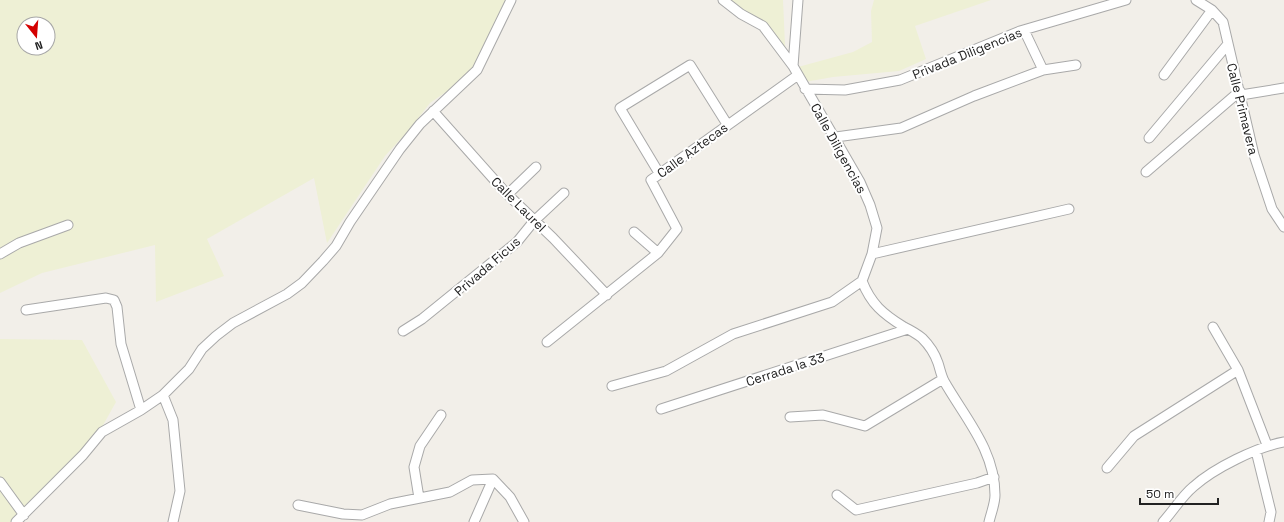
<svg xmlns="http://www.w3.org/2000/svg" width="1284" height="522" viewBox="0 0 1284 522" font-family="'Space Grotesk',sans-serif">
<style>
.farmland{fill:#eef0d5;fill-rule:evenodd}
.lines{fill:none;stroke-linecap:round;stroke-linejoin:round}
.street-casing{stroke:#a9a9a9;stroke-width:11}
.street{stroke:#fff;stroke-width:9}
.labels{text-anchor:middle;stroke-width:4;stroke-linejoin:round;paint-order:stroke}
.street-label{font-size:13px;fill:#222;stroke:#fff}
</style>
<rect width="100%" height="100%" fill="#f2efe9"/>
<path class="farmland" d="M0,0H510L485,65L430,103L409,130L385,156L327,243L314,178L207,239L224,276L156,302L155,245L42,273L0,293ZM24,24H48V48H24Z
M727,0H783L785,45L789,59L766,25Z
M874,0H991L915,26L926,59L899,71L833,77L805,82L798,67L853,52L872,42L871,11Z
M0,339L82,340L116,402L97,436L18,522H0Z"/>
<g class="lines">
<g class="street-casing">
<path id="street" d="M723,0L741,14L763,26L793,66L860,182L870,205L877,228L872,254L862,281C871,304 883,314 904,327C910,330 917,334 922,338C929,345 935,354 938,363C940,369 941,375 944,381C965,418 995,450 995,495C995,504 991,513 989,522
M1196,0L1212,10L1223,22L1254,155L1272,209L1284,227
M1024,30L1043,70
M793,66L798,0
M1164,75L1212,10
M805,89L845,90L900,80L1020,31L1126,0
M1241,95L1284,88
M433,111L506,193L553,238L607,295
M836,137L901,128L974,96L1043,70L1076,65
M1149,138L1228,44
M1146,172L1240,91
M659,173L620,108L690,65L727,124
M508,194L536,167
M634,232L658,253
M0,254L19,243L68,225
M872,254L1069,209
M26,310L106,298L114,300L117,307L121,344L141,410
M1213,327L1238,370L1267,445
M403,331L422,319L517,242L534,221L564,193
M547,342L658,253L677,229L651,180L798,75
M612,386L666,371L733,334L832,302L862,281
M163,395L173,420L180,491L173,522
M661,409L908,329
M790,417L823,415L865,426L943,379
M1256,451L1271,512L1269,522
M1107,468L1134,436L1238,370
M0,482L24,515
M837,495L856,510L977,483L994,477
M419,498L414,467L420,446L441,415
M298,505L343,514L362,515L390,504L450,492L472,480L493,479L510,497L524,522
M16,522L83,455L102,432L141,410L163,395L189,369L202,349L216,336L233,323L287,294L302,283L323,261L336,246L350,222L400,149L420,124L477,70L511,0
M474,522L493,479
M1163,522C1173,511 1182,496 1193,487C1214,468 1257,447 1284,442"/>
</g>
<use href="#street" class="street"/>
</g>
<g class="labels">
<g class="street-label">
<text transform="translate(967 53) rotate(-22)" y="5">Privada Diligencias</text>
<text transform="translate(1243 109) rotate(76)" y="5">Calle Primavera</text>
<text transform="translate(839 148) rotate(61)" y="5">Calle Diligencias</text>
<text transform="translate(692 150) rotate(-36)" y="5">Calle Aztecas</text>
<text transform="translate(519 204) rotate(45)" y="5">Calle Laurel</text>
<text transform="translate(487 266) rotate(-41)" y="5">Privada Ficus</text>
<text transform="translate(785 369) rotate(-18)" y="5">Cerrada la 33</text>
</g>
</g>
<g transform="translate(36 36) rotate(163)"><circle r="19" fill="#ffffff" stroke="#a7a7a7"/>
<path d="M0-3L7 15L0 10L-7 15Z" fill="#d40000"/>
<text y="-6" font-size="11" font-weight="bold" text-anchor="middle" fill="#222222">N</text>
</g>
<path d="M1140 498v6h78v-6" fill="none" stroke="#222222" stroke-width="2"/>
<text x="1146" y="498" font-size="12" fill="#222222" stroke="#ffffff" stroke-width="3" paint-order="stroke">50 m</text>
</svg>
